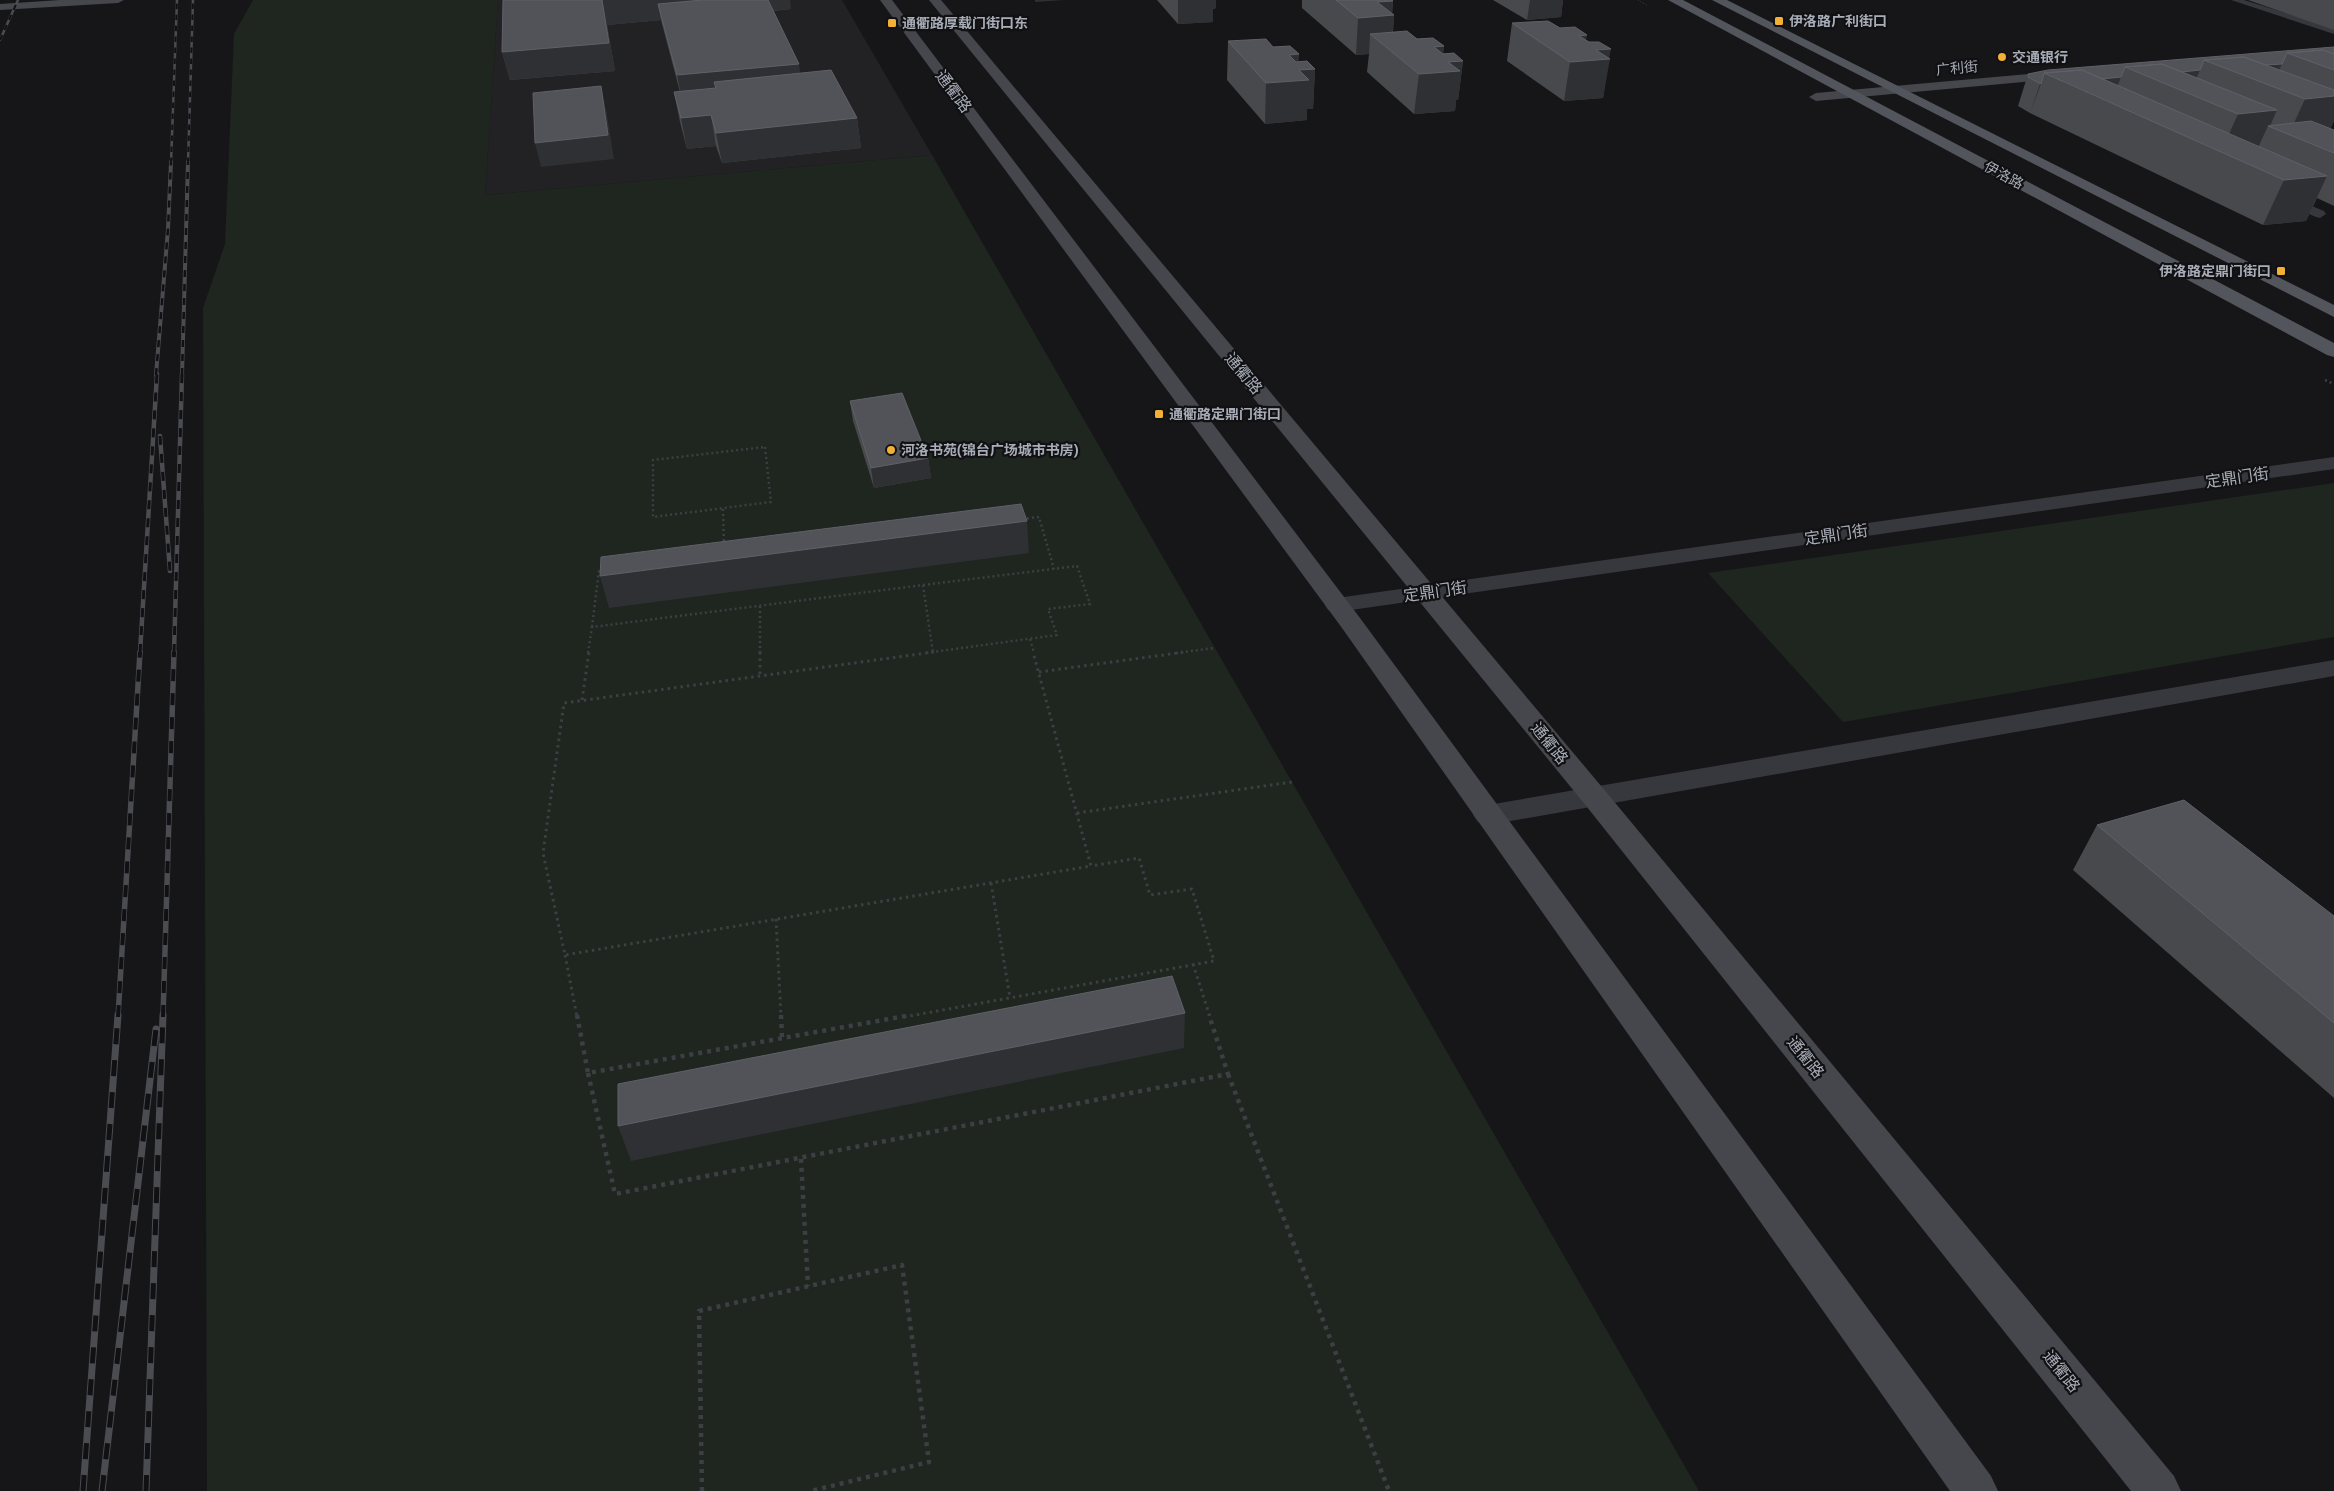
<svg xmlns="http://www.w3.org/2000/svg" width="2334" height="1491" viewBox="0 0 2334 1491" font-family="'IBM Plex Sans','Noto Sans SC',sans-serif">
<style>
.built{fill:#222225}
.green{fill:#1e261f}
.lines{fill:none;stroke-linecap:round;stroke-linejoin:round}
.path-far3{stroke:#3d3f44;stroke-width:1;stroke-dasharray:1 2;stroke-linecap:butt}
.path-far2{stroke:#3d3f44;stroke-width:2.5;stroke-dasharray:2 3;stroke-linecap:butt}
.path-far1{stroke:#3d3f44;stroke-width:3;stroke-dasharray:2.5 4;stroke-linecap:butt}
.path{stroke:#3d3f44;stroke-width:4.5;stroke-dasharray:4 5;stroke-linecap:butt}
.lane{fill:#37383d;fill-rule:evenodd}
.street{fill:#37383d;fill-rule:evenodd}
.secondary{fill:#45474d;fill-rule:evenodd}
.primary{fill:#53555c;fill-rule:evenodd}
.rail-far4-casing{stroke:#4a4c52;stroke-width:2.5}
.rail-far3-casing{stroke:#4a4c52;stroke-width:4}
.rail-far2-casing{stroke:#4a4c52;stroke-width:4.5}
.rail-far1-casing{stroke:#4a4c52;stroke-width:5.5}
.rail-casing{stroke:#4a4c52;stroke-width:7}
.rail-far4{stroke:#111113;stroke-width:2;stroke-dasharray:5.5;stroke-linecap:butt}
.rail-far3{stroke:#111113;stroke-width:2.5;stroke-dasharray:7;stroke-linecap:butt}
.rail-far2{stroke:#111113;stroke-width:3;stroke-dasharray:9;stroke-linecap:butt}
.rail-far1{stroke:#111113;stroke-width:4;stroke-dasharray:12;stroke-linecap:butt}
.rail{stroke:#111113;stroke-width:5;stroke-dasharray:16;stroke-linecap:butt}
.wall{fill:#47494d}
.shaded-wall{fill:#2f3033}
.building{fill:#525359;stroke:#5f6168}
.poi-dot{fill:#f2b134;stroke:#111113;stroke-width:2}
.labels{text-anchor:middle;stroke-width:4.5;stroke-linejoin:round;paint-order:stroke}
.far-poi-label{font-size:14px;font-weight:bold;fill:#a8adb8;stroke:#111113;text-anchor:start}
.far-street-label{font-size:14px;fill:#a8adb8;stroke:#111113}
.street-label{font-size:16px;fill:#a8adb8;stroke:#111113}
</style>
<rect width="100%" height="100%" fill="#161618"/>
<path class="built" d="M498,0H842L932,155L485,195Z"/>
<path class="green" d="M253,0H498L485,195L932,155L1699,1491H207L203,308L225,244L234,34Z
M2334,483V637L1843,722L1708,573Z"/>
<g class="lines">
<path class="path-far3" d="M1638,0L1648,6"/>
<path class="path-far2" d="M2325,380L2334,384
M765,447L771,502L653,517V460Z
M723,509L724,545
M1022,519L1039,517L1054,569
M923,585L1077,566L1090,604L1048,609L1057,635L925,653
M760,606V653
M592,627L599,570L603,569
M1030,639L1034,653
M588,653L592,627L923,585L933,653
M1176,653L1214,648"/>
<path class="path-far1" d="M760,652V676
M934,652L564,703L543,853L565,955L1091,866L1033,652
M1039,672L1185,652
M582,700L589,652
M1077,813L1292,782
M991,883L1010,998
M776,919L781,1017
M565,955L577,1017
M1193,964L1210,1017
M904,1017L1214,961L1192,889L1150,895L1139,858L1091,866"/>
<path class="path" d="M577,1015L588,1073L911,1015
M781,1015L782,1038
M588,1073L615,1194L1228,1074L1209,1015
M1228,1074L1389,1491
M801,1159L808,1286
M702,1491L699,1311L902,1265L929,1462L811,1491"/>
<path class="lane" d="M2231,0H2244L2334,28V34Z
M2285,195L2324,211L2326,214L2320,218L2316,217L2281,202L2279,199Z"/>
<path class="street" d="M2334,457V469L1337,612L1328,610L1325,605L1328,600L1337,598Z
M2334,660V676L1488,825L1478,822L1473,815L1478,808L1488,805Z"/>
<path class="secondary" d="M60,0H124L118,3L0,10V4Z
M880,0H892L1360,618L1991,1476L1998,1491H1950L1342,628Z
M929,0H941L1607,793L2174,1476L2181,1491H2131L1587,807Z
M2063,71L2070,75L2068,78L1816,101L1809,97L1816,93Z"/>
<path class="primary" d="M1668,0H1683L2334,343V357L2327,355Z
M1712,0H1727L2334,305V317Z"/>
<g class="rail-far4-casing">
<path id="rail-far4" d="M0,40L18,0
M171,163L177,0
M188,163L193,0"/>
</g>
<g class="rail-far3-casing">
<path id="rail-far3" d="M156,375L168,229L171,162
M182,375L188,162"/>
</g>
<g class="rail-far2-casing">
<path id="rail-far2" d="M160,436L170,571
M140,653L157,374
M174,653L182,374"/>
</g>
<g class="rail-far1-casing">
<path id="rail-far1" d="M118,1017L140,652
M163,1017L174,652"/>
</g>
<g class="rail-casing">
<path id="rail" d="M83,1491L118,1015
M102,1491L156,1029
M146,1491L163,1015"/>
</g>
<use href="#rail-far4" class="rail-far4"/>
<use href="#rail-far3" class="rail-far3"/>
<use href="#rail-far2" class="rail-far2"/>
<use href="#rail-far1" class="rail-far1"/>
<use href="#rail" class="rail"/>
</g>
<path class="wall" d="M503,0L791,9L773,11L800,73L857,118L861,148L722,163L716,146L687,149L680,122L674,92H680L661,20L607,25L615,71L510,80L502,52Z
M1157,0H1216V8L1213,9V22L1178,24Z
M1302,0H1392L1393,1L1392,14L1394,15L1393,32L1444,46L1443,53L1463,61L1458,100H1456L1455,111L1414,114L1367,72L1369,54L1356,55L1302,8Z
M1493,0H1563L1561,17L1527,20Z
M2248,0H2334V30Z
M1512,23L1560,28L1586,41L1609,58L1603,98L1564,101L1507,61Z
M1228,41L1273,47L1299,54L1298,62L1315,69L1313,109H1307V120L1265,124L1227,80Z
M2334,47V121L2330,129L2334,130V206L2317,198L2306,221L2263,225L2030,113L2018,106L2028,74Z
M850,401L928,458L931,478L874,488L853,421Z
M2097,825L2334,916V1098L2073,870Z"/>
<path class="shaded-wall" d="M602,0H790L791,9L662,20L658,4L661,20L607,25L615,71L510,80L502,52Z
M1035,0H1064L1035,2Z
M1178,0H1216V8L1213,9V22L1178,24Z
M1530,0H1563L1561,17L1527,20Z
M1393,1L1392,15H1394L1391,51L1370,34L1369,54L1356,55L1358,18L1377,2Z
M1587,35L1583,61L1596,50L1611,49L1609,59H1610L1603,98L1564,101L1570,62L1579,36Z
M1444,46L1441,73L1448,62L1463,61L1458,100H1456L1455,111L1414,114L1419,74L1434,47Z
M1299,54L1297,81L1299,70L1315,69L1313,109H1307V120L1265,124L1266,83L1289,55Z
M799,64L803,92L714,82L718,101L683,104L677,75Z
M2282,64L2272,86L2226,68Z
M2200,70L2190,94L2145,75Z
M2121,77L2111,103L2063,82Z
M2040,84H2041L2030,113Z
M601,86L606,109L614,159L541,167L535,143Z
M2334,96V121L2327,136L2289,134L2305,99Z
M2277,110L2270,126H2268L2256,152H2221L2238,114Z
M711,115L716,146L687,149L681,118Z
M857,118L861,148L722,163L716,133Z
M2327,176L2306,221L2263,225L2284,180Z
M928,458L931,478L874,488L871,468Z
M1027,521L1029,553L609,608L600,576Z
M1185,1013L1184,1048L631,1161L618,1126Z"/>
<path class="building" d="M503,0H602L609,43L502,52Z
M702,0H768L799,64L677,75L658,4Z
M1336,0H1392L1393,1L1377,2L1394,15L1358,18Z
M1548,21L1560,28L1575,27L1587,35L1579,36L1589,42H1599L1611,49L1596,50L1610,59L1570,62L1512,23Z
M1407,31L1417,39L1433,38L1444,46L1434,47L1443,54L1454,53L1463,61L1448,62L1460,71L1419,74L1370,34Z
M1266,39L1273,47L1290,46L1299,54L1289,55L1296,62L1307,61L1315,69L1299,70L1309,80L1266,83L1228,41Z
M2334,47V54L2323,50L2287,53L2282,64L2266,65L2244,57L2204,60L2200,70L2182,72L2162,64L2125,67L2121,77L2102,79L2082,70L2044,73L2041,84L2028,77V74L2048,70Z
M2323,50L2334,54V70L2287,53Z
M2244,57L2334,90V96L2305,99L2204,60Z
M2162,64L2277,110L2238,114L2125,67Z
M831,70L857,118L716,133L711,115L681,118L674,92L716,88L714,82Z
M2082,70L2327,176L2284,180L2044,73Z
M601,86L608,135L535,143L533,93Z
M2311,121L2334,130V153L2268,126Z
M902,393L928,458L871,468L850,401Z
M1021,504L1027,521L600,576L601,557Z
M2184,800L2334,916V1023L2097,825Z
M1172,976L1185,1013L618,1126V1084Z"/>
<g class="poi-dot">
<rect x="1774" y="16" width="10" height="10" rx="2.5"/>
<rect x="887" y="18" width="10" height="10" rx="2.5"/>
<circle cx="2002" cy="57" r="5"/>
<rect x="2276" y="266" width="10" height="10" rx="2.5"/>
<rect x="1154" y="409" width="10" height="10" rx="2.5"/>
<circle cx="891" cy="450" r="5"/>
</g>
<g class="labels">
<g class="far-poi-label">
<text x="1789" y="26">伊洛路广利街口</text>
<text x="902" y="28">通衢路厚载门街口东</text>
<text x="2012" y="62">交通银行</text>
<text x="2271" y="276" text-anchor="end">伊洛路定鼎门街口</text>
<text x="1169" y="419">通衢路定鼎门街口</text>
<text x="901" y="455">河洛书苑(锦台广场城市书房)</text>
</g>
<g class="far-street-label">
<text transform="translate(1957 68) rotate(-5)" y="5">广利街</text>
<text transform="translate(2004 175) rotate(28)" y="5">伊洛路</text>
</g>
<g class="street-label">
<text transform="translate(954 91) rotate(53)" y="6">通衢路</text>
<text transform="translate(1244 373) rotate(50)" y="6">通衢路</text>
<text transform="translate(2237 477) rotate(-8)" y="6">定鼎门街</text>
<text transform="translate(1836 534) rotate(-8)" y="6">定鼎门街</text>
<text transform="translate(1435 591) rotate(-8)" y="6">定鼎门街</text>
<text transform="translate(1550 743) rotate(51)" y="6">通衢路</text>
<text transform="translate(1806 1057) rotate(51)" y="6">通衢路</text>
<text transform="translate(2062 1371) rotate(51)" y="6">通衢路</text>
</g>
</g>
</svg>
